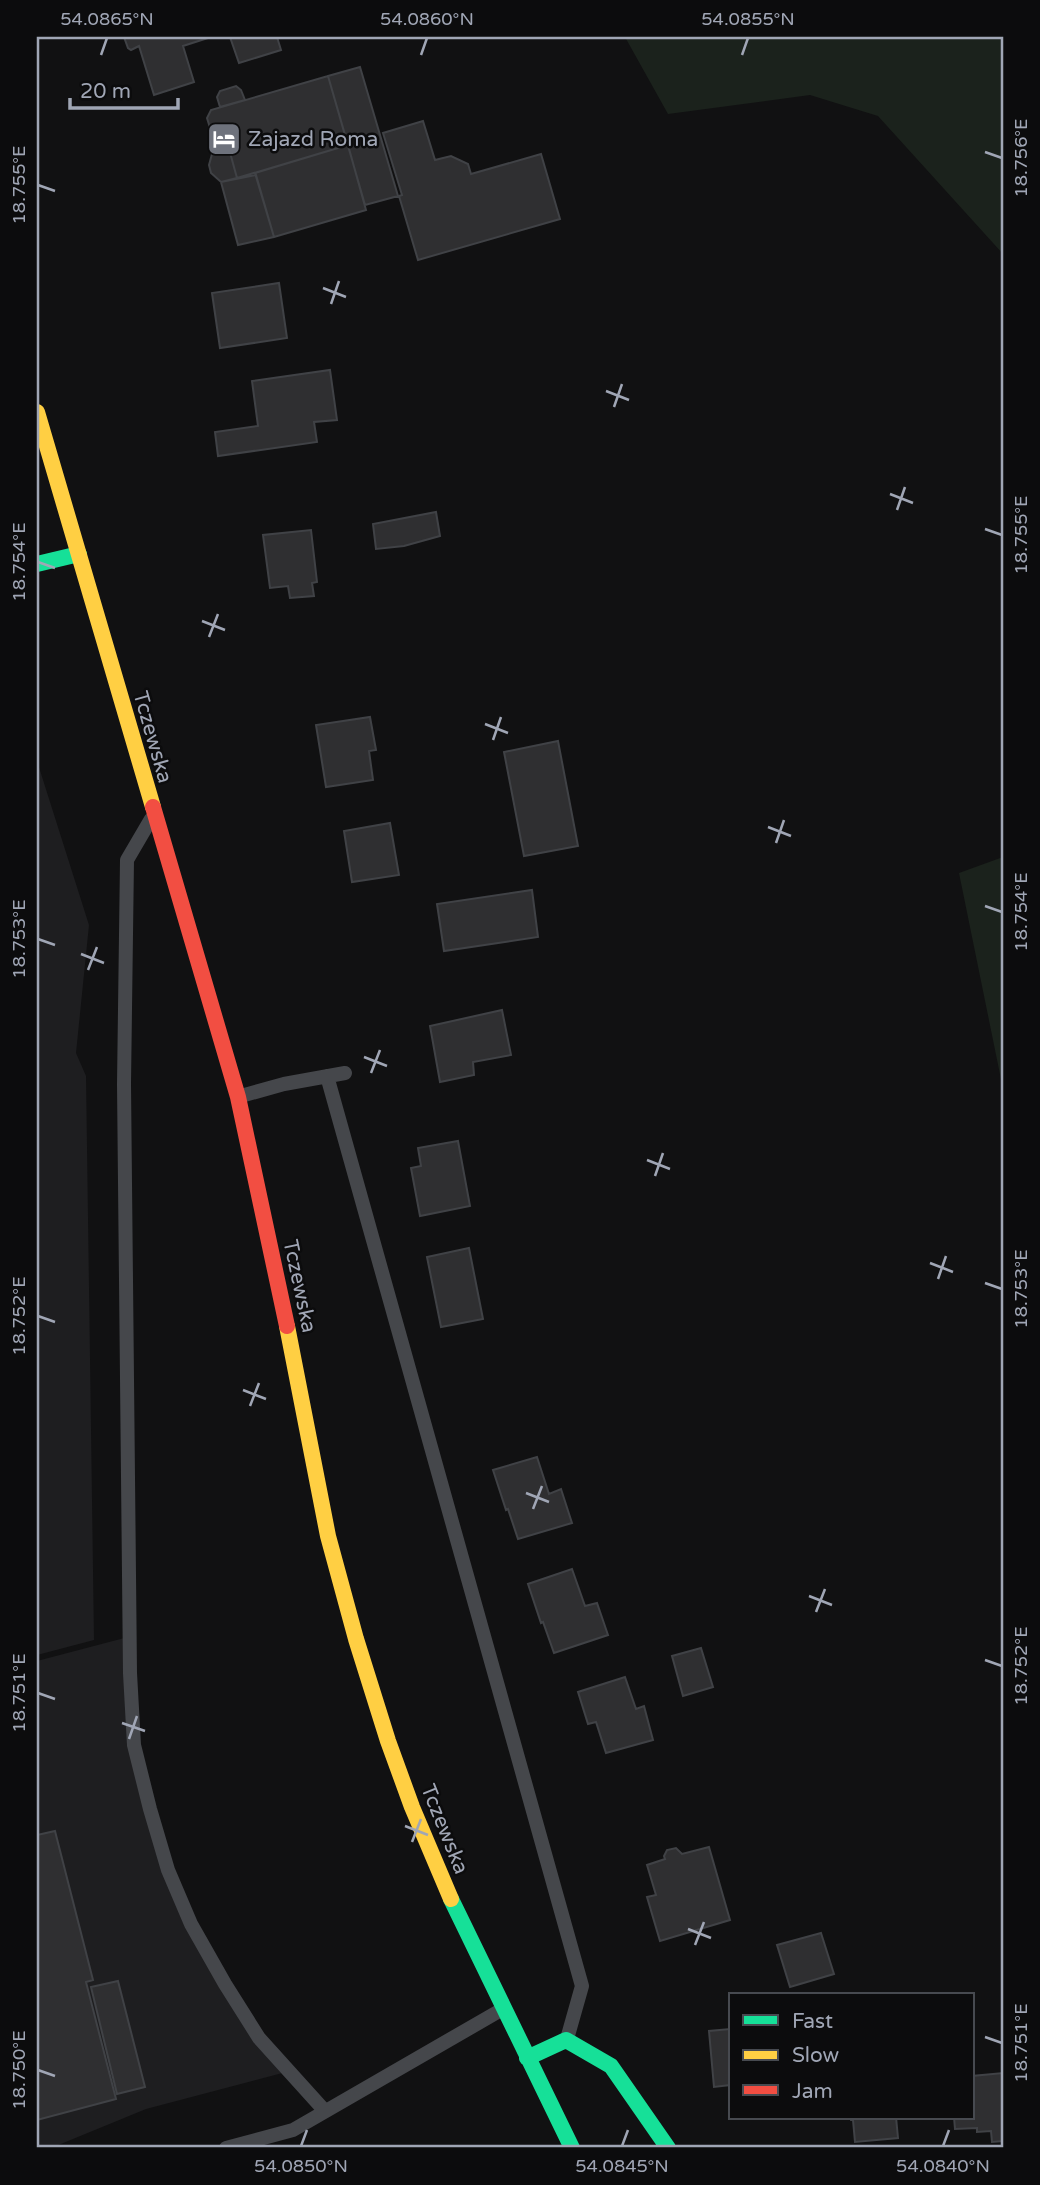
<svg xmlns="http://www.w3.org/2000/svg" width="1040" height="2185" viewBox="0 0 1040 2185" font-family="'Varela Round',sans-serif">
<style>
.built{fill:#1e1e20}
.green{fill:#1b221c}
.building{fill:#2f2f31;stroke:#404246;stroke-width:2}
.lines{fill:none;stroke-linecap:round;stroke-linejoin:round}
.lane{stroke:#45474b;stroke-width:14}
.fast{stroke:#16e098;stroke-width:16}
.slow{stroke:#ffcf43;stroke-width:16}
.jam{stroke:#f24e42;stroke-width:16}
.ticks{fill:none;stroke:#a0a6b5;stroke-width:2.5}
.labels{text-anchor:middle;stroke-width:5;stroke-linejoin:round;paint-order:stroke}
.poi-label{font-size:21px;fill:#a0a6b5;stroke:#0c0c0d;text-anchor:start}
.street-label{font-size:21px;fill:#a0a6b5;stroke:#0c0c0d}
.neatline{fill:none;stroke:#a0a6b5;stroke-width:2.5}
.ticks-label{font-size:18px;text-anchor:middle;fill:#a0a6b5}
</style>
<rect width="100%" height="100%" fill="#111112"/>
<path class="built" d="M37,761L89,925L76,1053L86,1076L94,1640L37,1655Z
M132,1636L144,1810L198,1948L290,2071L146,2109L51,2148H37V1661Z"/>
<path class="green" d="M625,37H1003V254L878,116L810,95L668,114Z
M1003,857V1089L959,873Z"/>
<path class="building" d="M124,37H211L183,46L194,82L154,95L139,46L131,50L128,48Z
M230,37H277L281,50L239,63Z
M360,67L398,196L365,205L328,76Z
M328,76L348,145L237,178L225,134L217,137L211,131L207,118L211,110Z
M236,86L241,90L245,100L220,107L217,97L220,91Z
M423,121L435,160L451,156L468,164L471,174L541,154L560,219L418,260L399,196L402,195L383,133Z
M348,145L366,210L274,237L255,173Z
M229,149L237,178L221,182L211,173L209,165L212,154Z
M256,175L274,237L238,245L221,182Z
M279,283L287,338L220,348L212,293Z
M330,370L337,420L314,422L317,442L218,456L215,432L258,426L252,381Z
M436,512L440,536L404,546L376,549L373,524Z
M311,530L317,582L312,583L314,596L290,598L288,586L270,588L263,535Z
M370,717L376,750L369,751L373,780L326,787L316,725Z
M558,741L578,846L524,856L504,752Z
M390,823L399,875L352,882L344,831Z
M532,890L538,937L444,951L437,904Z
M502,1010L511,1055L473,1062L474,1075L440,1082L430,1026Z
M458,1141L470,1206L420,1216L411,1168L421,1166L418,1148Z
M469,1248L483,1319L441,1327L427,1257Z
M537,1457L549,1494L561,1489L572,1523L518,1539L508,1509L506,1510L493,1470Z
M572,1569L585,1606L597,1603L608,1635L554,1653L543,1622L541,1623L528,1584Z
M701,1648L713,1687L683,1696L672,1656Z
M625,1677L636,1709L644,1706L653,1740L606,1753L596,1722L588,1724L578,1692Z
M55,1831L93,1980L86,1982L116,2099L37,2120V1835Z
M709,1847L730,1920L660,1941L647,1897L656,1895L647,1865L665,1859L664,1856L667,1850L676,1848L682,1854Z
M821,1933L834,1974L790,1987L777,1945Z
M118,1981L145,2087L117,2094L91,1987Z
M730,2029V2085L714,2087L709,2031Z
M1003,2073V2141L992,2142L991,2131L977,2132V2128L955,2129L954,2117H972V2090H974L972,2076Z
M850,2117H896L898,2138L855,2142L853,2120H851Z"/>
<g class="lines">
<path class="lane" d="M151,819L127,860L124,1084L130,1673L134,1745L150,1809L168,1870L191,1924L225,1984L259,2038L324,2110
M327,1076L582,1986L567,2039
M241,1096L284,1084L345,1073
M226,2148L293,2130L501,2010"/>
<path class="fast" d="M37,564L79,554
M451,1899L572,2148
M527,2058L566,2040L611,2066L668,2148"/>
<path class="slow" d="M37,412L153,807
M287,1326L328,1536L356,1639L388,1741L412,1807L451,1899"/>
<path class="jam" d="M153,807L238,1097L287,1326"/>
</g>
<path class="ticks" d="M101,55L107,38M421,55L427,38M742,55L748,38M985,152L1002,158M38,185L55,191M323,288L346,297M331,304L339,281M606,391L629,400M614,407L622,384M890,494L913,503M897,510L905,487M985,529L1002,535M38,562L55,568M202,621L225,630M209,637L218,614M485,724L508,733M493,740L501,717M768,827L791,836M776,843L784,820M985,906L1002,912M38,939L55,945M81,954L104,963M88,970L97,947M364,1057L387,1066M371,1073L380,1050M647,1160L670,1169M655,1176L663,1153M930,1263L953,1272M938,1279L946,1256M985,1283L1002,1289M38,1316L55,1322M243,1390L266,1399M250,1406L259,1383M526,1493L549,1502M533,1509L542,1486M809,1596L832,1605M816,1612L825,1589M985,1660L1002,1666M38,1693L55,1699M122,1723L145,1731M129,1739L137,1716M405,1826L428,1835M412,1842L421,1819M688,1929L711,1938M695,1945L704,1922M985,2037L1002,2043M38,2070L55,2076M301,2146L307,2130M622,2146L628,2130M943,2146L949,2130"/>
<defs>
<g id="hotel-square" transform="scale(1.75)"><rect x="-9" y="-9" width="18" height="18" rx="4" fill="#6e727c" stroke="#0c0c0d"/><path d="M-6-4.5h1.5V1H6V5H4.5V3h-9V5H-6ZM-4 0a1.8 1.8 0 1 1 3.6 0ZM.5 0V-2.5h3Q6-2.5 6 0Z" fill="#fff"/></g>
</defs>
<g fill-rule="evenodd">
<use href="#hotel-square" x="224" y="139"/>
</g>
<g class="labels">
<g class="poi-label">
<text x="248" y="146">Zajazd Roma</text>
</g>
<g class="street-label">
<text transform="translate(153 737) rotate(74)" y="7">Tczewska</text>
<text transform="translate(300 1286) rotate(78)" y="7">Tczewska</text>
<text transform="translate(445 1829) rotate(68)" y="7">Tczewska</text>
</g>
</g>
<rect width="1040" height="2185" fill="none" stroke="#0c0c0d" stroke-width="77"/>
<rect x="729" y="1993" width="245" height="126" fill="#0c0c0d" stroke="#474a50" stroke-width="2"/>
<rect x="743" y="2015" width="35" height="10" fill="#16e098" stroke="#474a50" stroke-width="2"/>
<text x="792" y="2028" font-size="21" fill="#a0a6b5">Fast</text>
<rect x="743" y="2050" width="35" height="10" fill="#ffcf43" stroke="#474a50" stroke-width="2"/>
<text x="792" y="2062" font-size="21" fill="#a0a6b5">Slow</text>
<rect x="743" y="2085" width="35" height="10" fill="#f24e42" stroke="#474a50" stroke-width="2"/>
<text x="792" y="2098" font-size="21" fill="#a0a6b5">Jam</text>
<path d="M70 98v10h108v-10" fill="none" stroke="#a0a6b5" stroke-width="3.5"/>
<text x="80" y="98" font-size="21" fill="#a0a6b5" stroke="#0c0c0d" stroke-width="5" paint-order="stroke">20 m</text>
<rect x="38" y="38" width="964" height="2108" class="neatline"/>
<g class="ticks-label">
<text x="107" y="25">54.0865°N</text>
<text x="427" y="25">54.0860°N</text>
<text x="748" y="25">54.0855°N</text>
<text transform="translate(1021 158) rotate(-90)" y="6">18.756°E</text>
<text transform="translate(19 185) rotate(-90)" y="6">18.755°E</text>
<text transform="translate(1021 535) rotate(-90)" y="6">18.755°E</text>
<text transform="translate(19 562) rotate(-90)" y="6">18.754°E</text>
<text transform="translate(1021 912) rotate(-90)" y="6">18.754°E</text>
<text transform="translate(19 939) rotate(-90)" y="6">18.753°E</text>
<text transform="translate(1021 1289) rotate(-90)" y="6">18.753°E</text>
<text transform="translate(19 1316) rotate(-90)" y="6">18.752°E</text>
<text transform="translate(1021 1666) rotate(-90)" y="6">18.752°E</text>
<text transform="translate(19 1693) rotate(-90)" y="6">18.751°E</text>
<text transform="translate(1021 2043) rotate(-90)" y="6">18.751°E</text>
<text transform="translate(19 2070) rotate(-90)" y="6">18.750°E</text>
<text x="301" y="2172">54.0850°N</text>
<text x="622" y="2172">54.0845°N</text>
<text x="943" y="2172">54.0840°N</text>
</g>
</svg>
